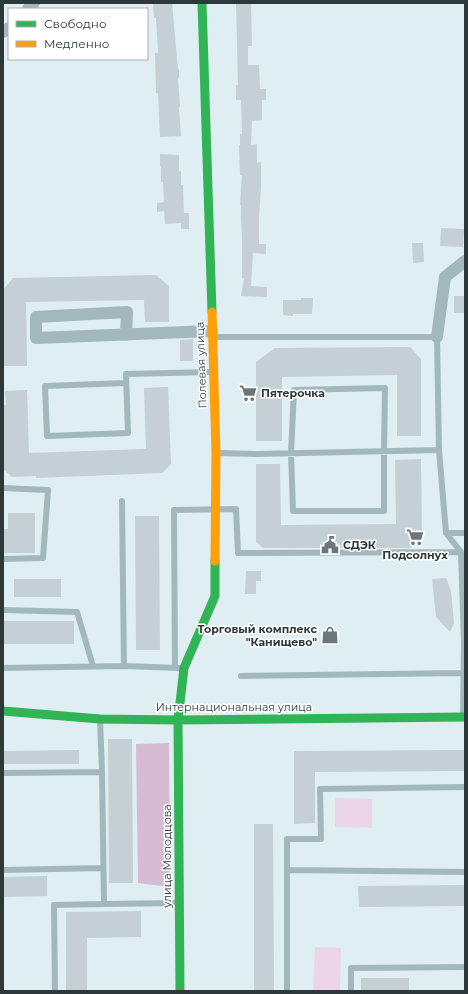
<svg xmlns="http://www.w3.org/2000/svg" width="468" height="994" viewBox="0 0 468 994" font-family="Montserrat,sans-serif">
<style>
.green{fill:#edd5e9}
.forest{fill:#d6bcd2}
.building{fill:#c4d0d4}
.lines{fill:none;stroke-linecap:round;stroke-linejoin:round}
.lane{stroke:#a3b8bd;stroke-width:6}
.street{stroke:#a3b8bd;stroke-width:12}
.fast{stroke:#30b455;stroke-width:9}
.slow{stroke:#ff9f0a;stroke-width:9}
.labels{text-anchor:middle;stroke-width:3;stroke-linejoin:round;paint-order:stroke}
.street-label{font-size:11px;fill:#2d383b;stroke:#fff}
.poi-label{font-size:11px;font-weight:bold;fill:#2d383b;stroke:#fff;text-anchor:start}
</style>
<rect width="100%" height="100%" fill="#deeef3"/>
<path class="green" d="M335,798L372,799V828L335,827Z
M315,947L341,948L340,991H313Z"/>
<path class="forest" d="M169,743L170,887L138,883L136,744Z"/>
<path class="building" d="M153,3H172L178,69H179V78H178L180,107H179L181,136L160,137L158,93H156L155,53H158L156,18H154Z
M236,3H251L252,46H248V65H259L260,89H266V100H262V120L252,121L251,145L257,144V163L261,162V187L259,218V244H266V254L253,253L251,286L267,287V297L241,296L244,278H242V240L241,217V205H240L242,175H240L239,145H240V134H242L241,100H236V85H238Z
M160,154L179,155V171H181V185H183L184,213H189V229H181V223L165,224L164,211L157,212V203L164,202L163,182H161V166H160Z
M441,228L464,229L463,247L440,246Z
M412,243H423L424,262L413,263Z
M156,275L169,286V322H145L144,300L26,302L27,366H3V290L13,278Z
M454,296H465V313H454Z
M301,298H313L312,314H293V316L283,315V300H301Z
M193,339V361H180V340Z
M410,347L421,359V436H397V375L282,377V441H256V362L275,348Z
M168,387L171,464L162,473L36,478V476L12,477L4,470L3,405H6L5,391L27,390L29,453L146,449L144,388Z
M421,459L422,539L410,548H263L256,542V464H280L281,525L396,524L395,460Z
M8,513H35V553H3V529H8Z
M135,516H159L160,650H136Z
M246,571H261V581H256V594H245Z
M446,578L451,591L454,623L450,632L436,617L432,579Z
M14,579H61V597H14Z
M3,621H74V644H3Z
M108,739H132L133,883H109Z
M79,750V764H3V751Z
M465,750V771L315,772V823L294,824V751Z
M254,824H273L274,991H254Z
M47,876V896L3,897V877Z
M464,885V906L359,907L358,886Z
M141,911V937L87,938V991H66V912Z
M361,978H409V991H361Z"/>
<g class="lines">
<path class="lane" d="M213,337H437L439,450
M126,383L45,386L47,436L128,433L126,374L212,372
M385,388L384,451V511H293L291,453L294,390Z
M218,453L257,454L439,450L446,533L461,552L464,642L463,716
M3,488L48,490L43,558L3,559
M122,501L124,666
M446,533H465
M3,610L77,612L93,666
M175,667L174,510L236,509L238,553L461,552
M3,668L124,666L179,668
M241,676L463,673
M100,719L102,772L104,904
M3,773L102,772
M3,870L103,868
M287,870L465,872
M55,991L54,905L104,904L178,903
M287,991V839H321L320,789L465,787
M351,991V968L465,967"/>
<path class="street" d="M28,9L34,3
M3,32L9,28
M126,335L127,312L36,317V338L212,331
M437,337L445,277L465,261"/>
<path class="fast" d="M202,3L212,312
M3,711L100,719L178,720L465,717
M180,991L178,720L184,668L215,596V561"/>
<path class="slow" d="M212,312L216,453L215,561"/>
</g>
<defs>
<g id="supermarket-bare" transform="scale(1.38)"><path d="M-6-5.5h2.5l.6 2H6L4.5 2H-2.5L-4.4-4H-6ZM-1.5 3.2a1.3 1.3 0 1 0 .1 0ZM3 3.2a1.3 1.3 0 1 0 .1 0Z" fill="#6b787b" stroke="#fff" stroke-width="2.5" paint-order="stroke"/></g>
<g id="civic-bare" transform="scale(1.38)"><path d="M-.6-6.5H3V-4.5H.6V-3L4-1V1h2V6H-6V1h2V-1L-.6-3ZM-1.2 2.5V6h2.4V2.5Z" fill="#6b787b" stroke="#fff" stroke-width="2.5" paint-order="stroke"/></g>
<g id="shop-bare" transform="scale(1.38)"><path d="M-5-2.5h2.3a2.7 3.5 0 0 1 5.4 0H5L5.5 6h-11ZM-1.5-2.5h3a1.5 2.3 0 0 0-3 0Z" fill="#6b787b" stroke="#fff" stroke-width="2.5" paint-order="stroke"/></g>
</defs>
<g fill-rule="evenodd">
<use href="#supermarket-bare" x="248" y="393"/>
<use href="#supermarket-bare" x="415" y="537"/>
<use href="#civic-bare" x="330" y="545"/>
<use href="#shop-bare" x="330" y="635"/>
</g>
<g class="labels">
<g class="street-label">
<text transform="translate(201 365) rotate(-92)" y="4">Полевая улица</text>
<text x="234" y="711">Интернациональная улица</text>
<text transform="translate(167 856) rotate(-90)" y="4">улица Молодцова</text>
</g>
<g class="poi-label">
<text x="261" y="397">Пятерочка</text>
<text x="343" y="549">СДЭК</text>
<text x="415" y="559" text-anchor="middle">Подсолнух</text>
<text x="317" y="633" text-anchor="end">Торговый комплекс<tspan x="317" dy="13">"Канищево"</tspan></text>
</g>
</g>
<rect width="468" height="994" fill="none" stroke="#2d383b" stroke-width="8"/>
<rect x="8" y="8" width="140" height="52" fill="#ffffff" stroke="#abafb1"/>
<rect x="16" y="21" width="20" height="6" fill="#30b455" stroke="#abafb1"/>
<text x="44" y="28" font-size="12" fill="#2d383b">Свободно</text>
<rect x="16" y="41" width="20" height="6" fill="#ff9f0a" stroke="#abafb1"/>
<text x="44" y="48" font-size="12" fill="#2d383b">Медленно</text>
</svg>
